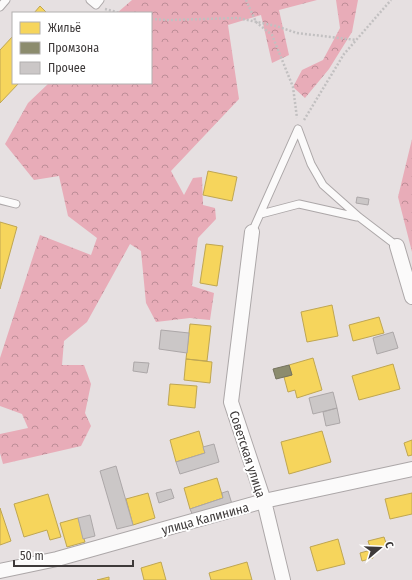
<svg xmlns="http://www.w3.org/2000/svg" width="412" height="580" viewBox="0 0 412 580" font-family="'Fira Sans Condensed',sans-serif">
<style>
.forest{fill:url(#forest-crowns)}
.homes{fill:#f6d55c;stroke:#bfa652}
.industry{fill:#8c8c6e;stroke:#75735e}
.building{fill:#cbc7c7;stroke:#aca7a8}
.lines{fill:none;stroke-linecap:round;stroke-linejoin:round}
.service-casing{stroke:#aca7a8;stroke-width:9}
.minor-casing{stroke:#aca7a8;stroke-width:16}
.path{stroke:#c2c0c1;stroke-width:2.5;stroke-dasharray:2 2;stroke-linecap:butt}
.service{stroke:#fbfafa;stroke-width:7}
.minor{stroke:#fbfafa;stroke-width:14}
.labels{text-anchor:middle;stroke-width:4;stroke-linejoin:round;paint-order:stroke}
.street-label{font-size:13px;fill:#3e3a3a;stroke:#fff}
</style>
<defs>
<pattern id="forest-crowns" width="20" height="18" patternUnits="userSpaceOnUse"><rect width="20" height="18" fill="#e8acb8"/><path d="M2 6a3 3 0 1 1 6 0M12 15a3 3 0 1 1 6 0" fill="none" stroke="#bd8d97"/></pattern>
</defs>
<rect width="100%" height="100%" fill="#e6e0e1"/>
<path class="forest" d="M132,0H317L279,10L289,55L272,63L261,15L228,25L239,99L171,171L184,195L193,178L202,177L203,205L215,208L216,219L198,238L192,286L214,293L210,320L190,318L156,322L146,303L141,251L130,244L87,322L64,341L62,365H84L91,384L85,413L91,426L81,446L3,464L0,453V434L28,428L22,414L0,406V358L40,235L91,255L97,238L68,216L59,176L34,180L5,144L28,103L49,83H151V13H117Z
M336,0H358L352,32L329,69L305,98L293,87L302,70L323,60L340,28Z
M412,139V252L398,197Z"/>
<path class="homes" d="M40,6L47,13H34Z
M13,36V83H19L0,103V50Z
M208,171L237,177L232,201L203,195Z
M0,222L17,227L0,289Z
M206,244L223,246L217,286L200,283Z
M332,305L338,336L307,342L301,312Z
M379,317L384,333L353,341L349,325Z
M190,324L211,326L207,361L186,359Z
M313,358L322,390L297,398L295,390L288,392L284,377L292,375L289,365Z
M186,359L212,362L210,383L184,380Z
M393,364L400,389L359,400L352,376Z
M170,384L197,386L195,408L168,405Z
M199,431L205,453L176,462L170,440Z
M322,431L331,462L289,474L281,442Z
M412,440V455L408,456L404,443Z
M217,478L223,498L190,509L184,488Z
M148,493L155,518L133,525L126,499Z
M412,493V514L390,519L385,499Z
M48,494L61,537L50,540L47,530L24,537L14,504Z
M0,508L11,541L0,545Z
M78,518L85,542L67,547L60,523Z
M384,537L387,546L371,550L368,541Z
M338,539L345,564L317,571L310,547Z
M371,550L373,558L362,561L360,553Z
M161,562L166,580H144L141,568Z
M247,562L252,580H211L209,573Z
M109,577V580H97Z"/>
<path class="industry" d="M289,365L292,375L276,379L273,369Z"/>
<path class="building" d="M357,197L369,199L368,205L356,203Z
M161,330L189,333L187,353L159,349Z
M393,332L398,348L377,354L373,338Z
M134,362L149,363L147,373L133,371Z
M333,392L337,408L313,414L309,398Z
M337,408L340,423L326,426L323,412Z
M214,444L219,462L180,474L176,462L205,453L203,447Z
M116,466L133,525L117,529L100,471Z
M171,489L174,498L159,503L156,493Z
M228,491L232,504L193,516L190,509L223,498L222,493Z
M90,515L95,536L83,539L78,518Z"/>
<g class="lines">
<g class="service-casing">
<path id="service" d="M90,0L96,5L100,0
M0,7L6,0
M298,129L311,164L323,185L359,217L397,246
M0,200L16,204
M261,214L299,204L357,217
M252,232L298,129"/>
</g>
<g class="minor-casing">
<path id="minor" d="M252,232L231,402L264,501L283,580
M397,246L412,297
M0,571L57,559L264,501L412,469"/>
</g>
<path class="path" d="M246,0L256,22L272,35L293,87L297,118
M105,9L120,13
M151,19L169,20L238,18L276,26L297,33L356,40
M304,120L344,54L391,0"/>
<use href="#service" class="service"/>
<use href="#minor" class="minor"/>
</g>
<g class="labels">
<g class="street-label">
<text transform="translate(248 454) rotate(72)" y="5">Советская улица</text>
<text transform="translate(205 518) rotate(-15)" y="5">улица Калинина</text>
</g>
</g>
<rect x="12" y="12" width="140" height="72" fill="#ffffff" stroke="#b2b0b0"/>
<rect x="20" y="22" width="20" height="12" fill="#f6d55c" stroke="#b2b0b0"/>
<text x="48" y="32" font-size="12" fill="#3e3a3a">Жильё</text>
<rect x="20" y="42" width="20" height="12" fill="#8c8c6e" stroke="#b2b0b0"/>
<text x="48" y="52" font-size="12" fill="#3e3a3a">Промзона</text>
<rect x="20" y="62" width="20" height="12" fill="#cbc7c7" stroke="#b2b0b0"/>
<text x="48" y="72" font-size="12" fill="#3e3a3a">Прочее</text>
<g transform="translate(380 548) rotate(71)" stroke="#ffffff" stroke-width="3" paint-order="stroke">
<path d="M0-3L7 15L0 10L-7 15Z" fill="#3e3a3a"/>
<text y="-6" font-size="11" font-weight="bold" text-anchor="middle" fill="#3e3a3a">С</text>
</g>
<path d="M14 560v6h119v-6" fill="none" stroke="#3e3a3a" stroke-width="2"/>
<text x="20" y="560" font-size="12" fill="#3e3a3a" stroke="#ffffff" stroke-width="3" paint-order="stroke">50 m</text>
</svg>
